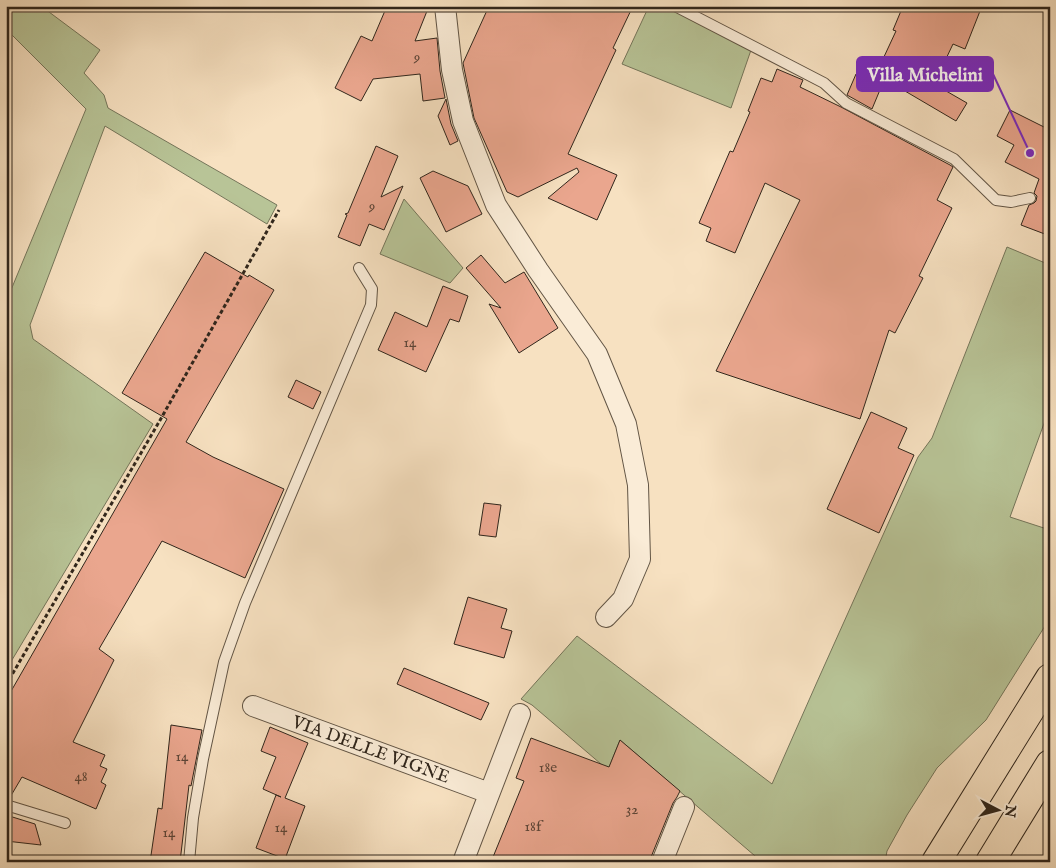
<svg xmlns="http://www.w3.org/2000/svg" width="1056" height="868" viewBox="0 0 1056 868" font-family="'IM FELL English',serif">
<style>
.green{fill:#b8c497;stroke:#74755a}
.building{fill:#eaa68e;stroke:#30261c}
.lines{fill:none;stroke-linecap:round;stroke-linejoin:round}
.service-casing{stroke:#625545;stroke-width:12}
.minor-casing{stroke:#625545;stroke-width:22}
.motorway-casing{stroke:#30261c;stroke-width:30}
.path{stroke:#30261c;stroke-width:3;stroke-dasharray:4 2.5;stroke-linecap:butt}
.service{stroke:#faecd7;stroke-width:10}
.minor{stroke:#faecd7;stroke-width:20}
.motorway{stroke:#f7e1c1;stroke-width:28}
.labels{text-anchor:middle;stroke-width:4;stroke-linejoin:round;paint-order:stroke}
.number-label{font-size:15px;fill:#5e4638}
.street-label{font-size:18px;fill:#30261c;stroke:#faecd7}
.leader{fill:none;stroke:#7b2cbf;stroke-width:2}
.callout-dot{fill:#7b2cbf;stroke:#faecd7;stroke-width:2}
.callout{fill:#7b2cbf;stroke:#7b2cbf;stroke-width:2}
.callout-label{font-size:19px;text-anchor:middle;font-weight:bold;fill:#fff}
</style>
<rect width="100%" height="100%" fill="#f7e1c1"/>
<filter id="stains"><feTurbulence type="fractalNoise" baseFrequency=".004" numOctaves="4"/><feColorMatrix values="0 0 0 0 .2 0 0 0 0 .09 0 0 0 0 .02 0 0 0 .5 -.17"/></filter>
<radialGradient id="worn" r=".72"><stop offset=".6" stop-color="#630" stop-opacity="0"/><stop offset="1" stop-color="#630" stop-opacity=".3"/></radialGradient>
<path class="green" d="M6,6H41L100,50L84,73L104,95L108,108L277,205L267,224L105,126L30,325L33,339L153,424L6,670V302L86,109L6,29Z
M649,6H666L751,50L731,108L622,64Z
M404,199L463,268L450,283L380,254Z
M1007,247L1050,265V407L1010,517L1050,530V618L986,720L937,768L907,815L887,851L885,862H762L620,740L608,770L532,705L521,699L577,636L772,784L817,682L918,457L932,438Z"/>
<path class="building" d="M387,6H429L415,41L437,38L440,71L445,98L423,101L420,74L373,79L361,101L335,88L361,36L372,41Z
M489,6H633L613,48L616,50L568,154L617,175L597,220L548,198L579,172L577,168L518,197L507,192L474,118L463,63Z
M903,6H982L965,49L953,44L934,84L967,103L956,121L876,74L896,31L893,30Z
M777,69L803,80L800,87L841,107L950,165L953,167L937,200L952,208L919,276L923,278L895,333L889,330L860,419L716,371L800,200L765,183L735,253L706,241L711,228L699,223L730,151L733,152L750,112L748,111L761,78L772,82Z
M856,74L882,85L872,109L847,95Z
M446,99L451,124L458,141L450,145L438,116Z
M1010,110L1050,130V236L1021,225L1029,205L1034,203L1036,201L1037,196L1034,193L1039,179L1005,162L1014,145L997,136Z
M376,146L398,156L381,197L403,186L384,230L369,224L360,246L338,237L347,215L345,214L348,213Z
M433,171L468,186L482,214L446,232L420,178Z
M205,252L248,277L249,275L274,290L186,442L213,457L284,489L245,578L162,541L99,649L114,660L73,742L105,755L100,766L107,769L101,782L106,785L96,809L22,777L9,799L6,798V700L167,419L122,393Z
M481,255L505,283L524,272L558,328L519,353L489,304L501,308L466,268Z
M443,286L468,296L459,322L450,319L426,372L378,350L395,312L427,327Z
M296,380L321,392L313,409L288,397Z
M871,412L907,428L898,448L914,455L879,533L827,509Z
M484,503L501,505L496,537L479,535Z
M468,597L507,609L501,628L512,631L504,658L454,644Z
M404,668L489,703L481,720L397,684Z
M171,725L202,730L191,786L189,785L180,862H150L158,808L162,809Z
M270,727L308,743L285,798L305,806L285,859L256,848L276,795L281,797L263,789L276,757L261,751Z
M531,738L609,767L620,740L680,791L677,797L673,803L649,862H491L524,781L516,778Z
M6,815L35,824L41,845L6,841Z"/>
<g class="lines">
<g class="service-casing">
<path id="service" d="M675,6L824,83L846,103L954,159L996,200L1011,202L1030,198
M6,805L65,823
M189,862L193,818L203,759L224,662L245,603L371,305L372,289L359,268"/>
</g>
<g class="minor-casing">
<path id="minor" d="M445,6L452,70L463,121L496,205L538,270L597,354L626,424L638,485L640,559L623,599L606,617
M253,706L489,793
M463,862L520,714
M662,862L684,807"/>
</g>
<g class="motorway-casing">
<path id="motorway" d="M936,862L1050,678
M990,862L1050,764"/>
</g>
<path class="path" d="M6,685L159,422L279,210"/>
<use href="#service" class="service"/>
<use href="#minor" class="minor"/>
<use href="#motorway" class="motorway"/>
</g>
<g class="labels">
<g class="number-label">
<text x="417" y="62">9</text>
<text x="372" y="211">9</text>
<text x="410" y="347">14</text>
<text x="182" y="761">14</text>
<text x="548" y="772">18e</text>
<text x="81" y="781">48</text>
<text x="632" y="814">32</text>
<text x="533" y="831">18f</text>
<text x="281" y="832">14</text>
<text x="169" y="837">14</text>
</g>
<g class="street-label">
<text transform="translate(371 749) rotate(20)" y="6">VIA DELLE VIGNE</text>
</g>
</g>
<path class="leader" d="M1030 153L993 74"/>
<circle class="callout-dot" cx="1030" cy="153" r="5"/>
<rect class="callout" x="857" y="57" width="136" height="34" rx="5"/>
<g class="callout-label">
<text x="925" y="81">Villa Michelini</text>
</g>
<rect width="1056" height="868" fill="none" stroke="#f7e1c1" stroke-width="25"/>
<rect x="8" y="8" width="1041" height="853" fill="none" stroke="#30261c" stroke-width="2.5"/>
<rect x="12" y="12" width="1031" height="843" fill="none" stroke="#30261c"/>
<g transform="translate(998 810) rotate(96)" stroke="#faecd7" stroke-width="4" paint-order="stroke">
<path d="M0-4L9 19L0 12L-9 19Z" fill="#30261c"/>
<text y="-8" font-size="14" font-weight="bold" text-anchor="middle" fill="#30261c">N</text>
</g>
<rect width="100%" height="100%" filter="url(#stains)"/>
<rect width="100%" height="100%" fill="url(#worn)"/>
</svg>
